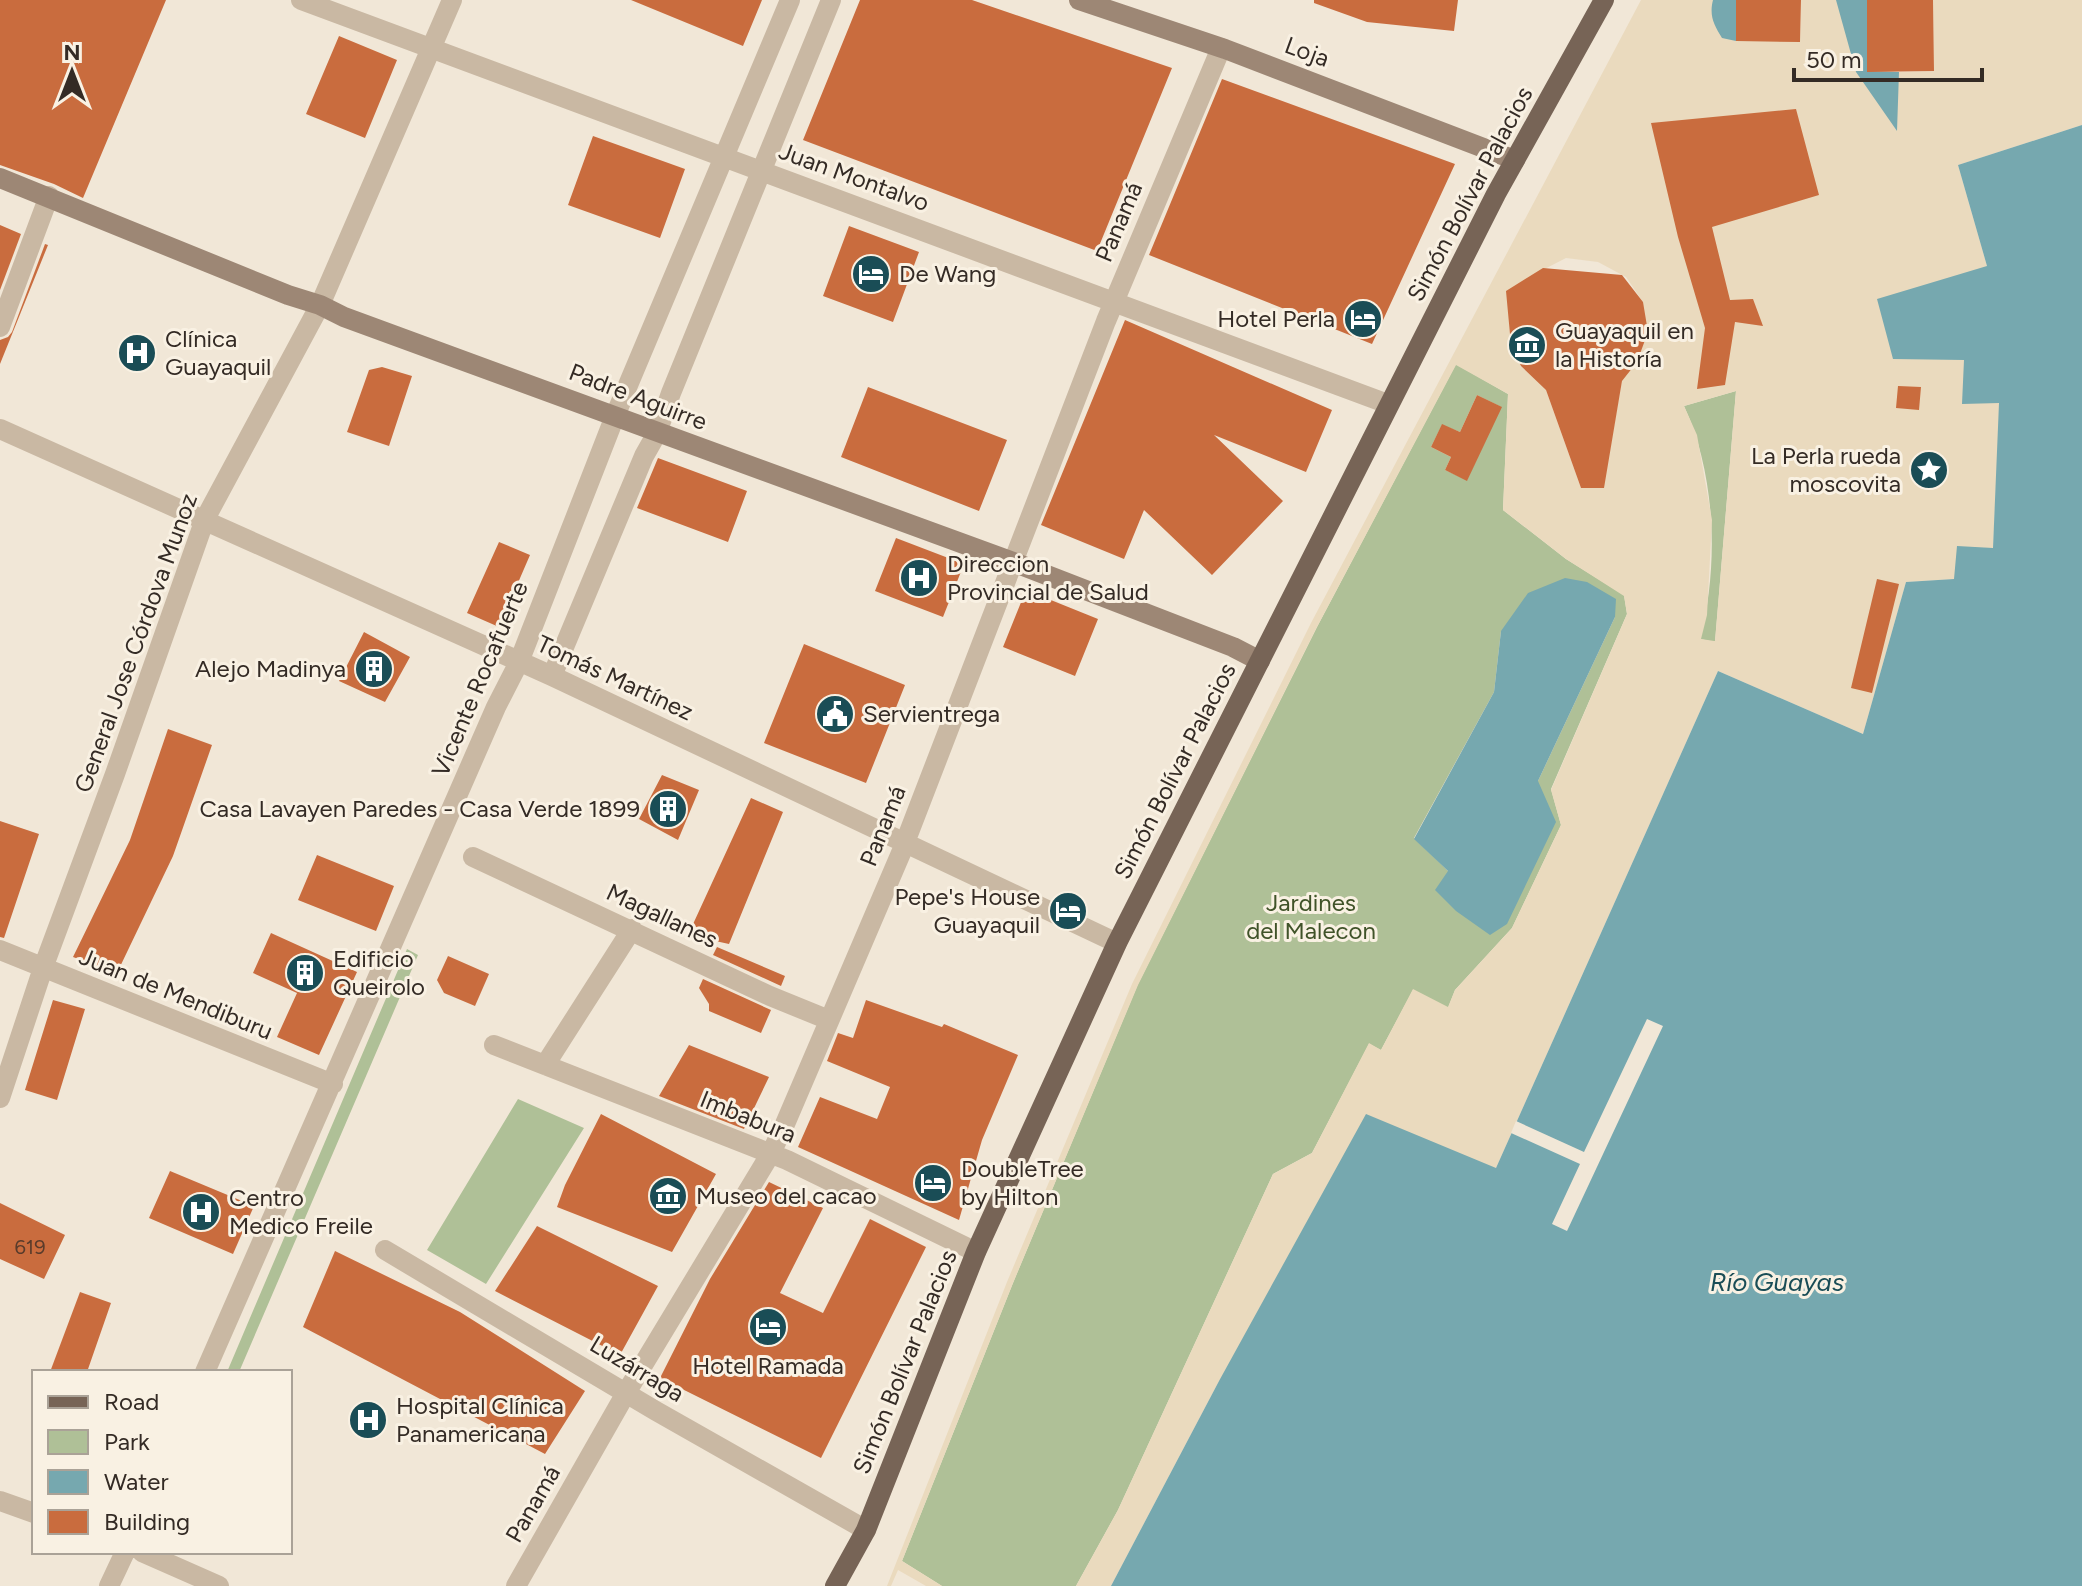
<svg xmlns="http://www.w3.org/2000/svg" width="2082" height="1586" viewBox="0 0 2082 1586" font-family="Figtree,sans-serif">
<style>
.green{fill:#afc097;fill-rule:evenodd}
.plaza{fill:#eadabe;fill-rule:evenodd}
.water{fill:#76a8af}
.pier{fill:#f1e7d7}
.building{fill:#c96c3e}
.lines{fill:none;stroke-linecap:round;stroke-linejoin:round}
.street{stroke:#c9b8a3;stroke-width:20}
.secondary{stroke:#9d8775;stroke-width:20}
.primary{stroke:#776456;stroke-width:20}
.labels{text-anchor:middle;stroke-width:6;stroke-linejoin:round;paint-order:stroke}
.number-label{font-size:20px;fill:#593b2b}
.street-label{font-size:24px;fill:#342b25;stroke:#f9f1e3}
.poi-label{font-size:24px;fill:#342b25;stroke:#f9f1e3;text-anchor:start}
.park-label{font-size:24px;fill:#405329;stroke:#f9f1e3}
.water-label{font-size:26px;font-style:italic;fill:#1a4d56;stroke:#f9f1e3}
</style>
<rect width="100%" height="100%" fill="#f1e7d7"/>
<path class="green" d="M1456,364L1508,394L1503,510L1566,559L1624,595L1627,614L1551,789L1561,825L1512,928L1455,990L1448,1008L1413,990L1381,1050L1369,1044L1312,1153L1273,1174L1118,1510L1076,1586H942L902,1561L1013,1283L1138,984L1317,627ZM1477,395L1501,407L1467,480L1445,470L1451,457L1431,447L1442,425L1460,432ZM1615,617L1538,781L1448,871L1414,838L1494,692L1501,631Z
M1736,391L1715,642L1700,639C1719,566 1716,475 1684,406Z
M407,949L418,955L239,1372H227Z
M518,1099L584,1128L486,1284L427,1250Z"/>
<path class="plaza" d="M1641,0H1736L1800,42L1801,0H1867V71L1899,72L1934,71L1933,0H2082V125L1958,165L1987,266L1965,360L2000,403L1993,549L1954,579L1906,582L1863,734L1718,671L1496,1168L1219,1381L1111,1586H1076L1118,1510L1273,1174L1312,1153L1369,1043L1381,1050L1413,989L1448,1007L1455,990L1512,928L1561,825L1551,790L1627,614L1624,596L1566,559L1503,510L1508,394L1456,365L1317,627L1138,985L1013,1283L902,1561L942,1586H926L898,1570L891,1586H887L1007,1282L1132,984L1311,623ZM1566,258L1598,262L1626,277L1643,302L1622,381L1603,488H1581L1546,390L1521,366L1511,345L1509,320L1516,294L1529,277ZM1736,391L1715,641H1714L1701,639L1707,615L1712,520L1697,435L1684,406Z"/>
<path class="water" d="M1713,0H1736V41L1722,38C1714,25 1709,16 1713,0Z
M1836,0H1867V71L1899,72L1897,131L1856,72Z
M2082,125V1586H1111L1219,1381L1366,1114L1496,1168L1718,671L1863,734L1906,582L1954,579L1957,546L1993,548L1999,403L1962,404L1964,360L1893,359L1877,299L1987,266L1958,165Z
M1565,578L1587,582L1616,599L1615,617L1538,781L1556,822L1507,924L1490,935L1456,911L1435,890L1448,871L1414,839L1494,692L1501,631L1528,593Z"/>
<path class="pier" d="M1647,1019L1663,1026L1567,1231L1552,1224L1580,1164L1511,1133L1516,1121L1584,1152Z"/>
<path class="building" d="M0,0H166L83,198L54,184L0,165Z
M631,0H762L743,46Z
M860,0H972L1172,68L1097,251L803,140Z
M1314,0H1458L1454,31L1367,22L1314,3Z
M1736,0H1801L1800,42L1736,41Z
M1867,0H1933L1934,71L1867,72Z
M339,36L397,60L365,138L306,114Z
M1222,79L1455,164L1372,344L1149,255Z
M1796,109L1819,195L1712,227L1730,300L1753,299L1763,326L1735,322L1725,385L1697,389L1705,328L1678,237L1651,123Z
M593,136L685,169L660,238L568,205Z
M0,225L21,234L0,290Z
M849,226L919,252L893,322L823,296Z
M45,244L48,245L0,364V340L8,337L12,332Z
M1543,268L1622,275L1643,302L1648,332L1637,362L1622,381L1604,488H1581L1546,390L1521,366L1511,345L1506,291Z
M1125,320L1332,410L1306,472L1214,435L1283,501L1212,575L1144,510L1124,559L1041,525Z
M382,367L412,376L389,446L347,432L369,370Z
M1898,386L1921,387L1919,410L1896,408Z
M868,387L1007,440L979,511L841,457Z
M1477,395L1502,407L1467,481L1445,470L1451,457L1431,447L1442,424L1460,432Z
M658,458L747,491L728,542L637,508Z
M896,538L964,564L943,617L875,591Z
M499,542L530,555L499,627L467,613Z
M1877,579L1899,584L1872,693L1851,688Z
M1026,590L1098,619L1075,676L1003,647Z
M364,632L410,657L385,702L339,681Z
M804,644L905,685L866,783L764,743Z
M168,729L212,745L173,856L117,973L73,957L130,840Z
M662,775L699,790L678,840L639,819Z
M751,798L783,812L729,944L688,935Z
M0,821L39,834L4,938L0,937Z
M317,855L394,886L376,931L298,900Z
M271,933L357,972L319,1055L277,1037L297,993L253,973Z
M717,947L785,976L781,986L713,955Z
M448,956L489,974L475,1006L444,993L437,980Z
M703,979L771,1010L761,1033L709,1011V1004L699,988Z
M53,1000L85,1009L57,1100L25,1090Z
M866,1000L942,1027L944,1024L1018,1055L982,1140L959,1220L798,1147L820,1097L877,1119L890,1087L827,1061L838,1033L853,1038Z
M689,1045L769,1077L744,1129L659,1096Z
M601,1114L716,1174L672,1252L557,1207L565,1185Z
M170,1171L254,1206L233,1254L149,1218Z
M769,1182L823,1208L780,1293L823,1313L870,1219L926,1247L821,1458L660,1378L710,1279Z
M0,1203L65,1235L44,1279L0,1259Z
M537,1226L658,1286L620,1355L495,1291Z
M335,1251L460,1312L585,1391L545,1454L303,1327Z
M80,1292L111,1303L87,1372H50Z"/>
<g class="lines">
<path class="street" d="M301,0L1388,404
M0,327L49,196
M0,429L552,676L1117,943
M552,676L644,456L657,433L671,393L831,0
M473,857L770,996L829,1020
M0,950L333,1084
M494,1045L787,1160L976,1252
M545,1065L632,929
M0,1098L43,968L115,774L205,519L320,305L452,0
M385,1250L656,1411L866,1530
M205,1372L496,707L519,662L615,416L790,0
M0,1501L34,1513
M142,1552L219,1586
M109,1586L125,1552
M516,1586L626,1393L771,1153L785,1124L901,853L1106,321L1221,48"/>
<path class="secondary" d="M1079,0L1225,49L1515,160
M0,178L288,295L320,305L344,317L1013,562L1233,647L1260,661"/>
<path class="primary" d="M835,1586L866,1530L976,1252L1117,943L1496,194L1604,0"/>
</g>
<defs>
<g id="hotel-disc" transform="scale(2)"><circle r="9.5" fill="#1a4d56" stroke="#f9f1e3"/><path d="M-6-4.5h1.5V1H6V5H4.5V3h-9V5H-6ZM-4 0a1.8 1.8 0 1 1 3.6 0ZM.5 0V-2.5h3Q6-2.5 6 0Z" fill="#fff"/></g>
<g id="museum-disc" transform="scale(2)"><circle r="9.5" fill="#1a4d56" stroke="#f9f1e3"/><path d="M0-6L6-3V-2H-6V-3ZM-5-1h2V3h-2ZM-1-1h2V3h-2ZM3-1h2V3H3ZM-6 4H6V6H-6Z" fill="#fff"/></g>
<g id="hospital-disc" transform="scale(2)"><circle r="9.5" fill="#1a4d56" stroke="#f9f1e3"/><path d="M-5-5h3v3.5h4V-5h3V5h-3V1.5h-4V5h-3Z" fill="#fff"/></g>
<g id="sight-disc" transform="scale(2)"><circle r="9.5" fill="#1a4d56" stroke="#f9f1e3"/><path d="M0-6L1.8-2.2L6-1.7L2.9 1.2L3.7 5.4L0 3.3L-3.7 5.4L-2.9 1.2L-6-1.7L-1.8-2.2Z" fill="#fff"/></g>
<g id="building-disc" transform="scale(2)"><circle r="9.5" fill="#1a4d56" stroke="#f9f1e3"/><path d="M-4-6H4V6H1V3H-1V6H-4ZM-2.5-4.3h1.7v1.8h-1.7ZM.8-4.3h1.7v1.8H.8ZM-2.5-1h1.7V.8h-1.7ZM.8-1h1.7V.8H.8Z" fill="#fff"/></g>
<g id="civic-disc" transform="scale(2)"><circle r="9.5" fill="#1a4d56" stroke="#f9f1e3"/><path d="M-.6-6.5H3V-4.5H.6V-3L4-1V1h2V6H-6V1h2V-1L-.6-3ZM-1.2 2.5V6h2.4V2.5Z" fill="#fff"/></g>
</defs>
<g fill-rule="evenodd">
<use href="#hotel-disc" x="871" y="274"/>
<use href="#hotel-disc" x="1363" y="319"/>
<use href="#museum-disc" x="1527" y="345"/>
<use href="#hospital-disc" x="137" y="353"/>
<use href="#sight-disc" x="1929" y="470"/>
<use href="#hospital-disc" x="919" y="578"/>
<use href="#building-disc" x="374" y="669"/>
<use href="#civic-disc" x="835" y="714"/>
<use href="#building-disc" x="668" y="809"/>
<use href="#hotel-disc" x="1068" y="911"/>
<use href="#building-disc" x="305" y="973"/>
<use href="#hotel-disc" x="933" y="1183"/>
<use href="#museum-disc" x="668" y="1196"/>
<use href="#hospital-disc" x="201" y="1212"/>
<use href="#hotel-disc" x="768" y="1327"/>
<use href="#hospital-disc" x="368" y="1420"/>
</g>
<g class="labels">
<g class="number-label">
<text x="30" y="1254">619</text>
</g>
<g class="street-label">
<text transform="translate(1307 52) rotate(20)" y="8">Loja</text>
<text transform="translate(854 177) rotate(20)" y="8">Juan Montalvo</text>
<text transform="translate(1470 194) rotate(-62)" y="8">Simón Bolívar Palacios</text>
<text transform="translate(1119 222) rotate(-67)" y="8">Panamá</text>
<text transform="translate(638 397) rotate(21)" y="8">Padre Aguirre</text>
<text transform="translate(136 643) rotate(-70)" y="8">General Jose Córdova Munoz</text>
<text transform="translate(615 678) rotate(25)" y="8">Tomás Martínez</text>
<text transform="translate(480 679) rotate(-67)" y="8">Vicente Rocafuerte</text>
<text transform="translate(1175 771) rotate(-63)" y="8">Simón Bolívar Palacios</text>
<text transform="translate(883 826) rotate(-68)" y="8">Panamá</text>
<text transform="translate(662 916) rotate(25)" y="8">Magallanes</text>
<text transform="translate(176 994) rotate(22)" y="8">Juan de Mendiburu</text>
<text transform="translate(748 1117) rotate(22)" y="8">Imbabura</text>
<text transform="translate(905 1362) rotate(-68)" y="8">Simón Bolívar Palacios</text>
<text transform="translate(637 1369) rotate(31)" y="8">Luzárraga</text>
<text transform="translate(533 1504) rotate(-60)" y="8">Panamá</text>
</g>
<g class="poi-label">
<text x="899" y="282">De Wang</text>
<text x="1335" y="327" text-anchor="end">Hotel Perla</text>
<text x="1555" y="339">Guayaquil en<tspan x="1555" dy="28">la Historía</tspan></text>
<text x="165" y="347">Clínica<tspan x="165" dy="28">Guayaquil</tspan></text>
<text x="1901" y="464" text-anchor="end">La Perla rueda<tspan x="1901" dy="28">moscovita</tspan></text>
<text x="947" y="572">Direccion<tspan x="947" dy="28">Provincial de Salud</tspan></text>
<text x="346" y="677" text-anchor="end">Alejo Madinya</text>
<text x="863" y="722">Servientrega</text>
<text x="640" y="817" text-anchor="end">Casa Lavayen Paredes - Casa Verde 1899</text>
<text x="1040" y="905" text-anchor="end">Pepe's House<tspan x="1040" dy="28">Guayaquil</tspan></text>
<text x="333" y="967">Edificio<tspan x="333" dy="28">Queirolo</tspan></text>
<text x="961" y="1177">DoubleTree<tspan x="961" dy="28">by Hilton</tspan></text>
<text x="696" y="1204">Museo del cacao</text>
<text x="229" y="1206">Centro<tspan x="229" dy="28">Medico Freile</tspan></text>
<text x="768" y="1374" text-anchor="middle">Hotel Ramada</text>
<text x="396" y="1414">Hospital Clínica<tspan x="396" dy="28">Panamericana</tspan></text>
</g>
<g class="park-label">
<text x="1311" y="911">Jardines<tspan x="1311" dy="28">del Malecon</tspan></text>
</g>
<g class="water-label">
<text x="1777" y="1291">Río Guayas</text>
</g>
</g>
<rect x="32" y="1370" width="260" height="184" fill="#f9f1e3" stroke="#aaa297" stroke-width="2"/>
<rect x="48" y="1396" width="40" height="12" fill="#776456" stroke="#aaa297" stroke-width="2"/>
<text x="104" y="1410" font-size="24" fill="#342b25">Road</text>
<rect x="48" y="1430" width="40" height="24" fill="#afc097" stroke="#aaa297" stroke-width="2"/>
<text x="104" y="1450" font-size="24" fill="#342b25">Park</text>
<rect x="48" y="1470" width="40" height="24" fill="#76a8af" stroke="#aaa297" stroke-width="2"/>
<text x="104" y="1490" font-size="24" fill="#342b25">Water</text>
<rect x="48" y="1510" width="40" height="24" fill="#c96c3e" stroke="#aaa297" stroke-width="2"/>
<text x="104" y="1530" font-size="24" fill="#342b25">Building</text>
<g transform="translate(72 72)" stroke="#f9f1e3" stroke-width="6" paint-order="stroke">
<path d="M0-6L14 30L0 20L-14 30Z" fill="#342b25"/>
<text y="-12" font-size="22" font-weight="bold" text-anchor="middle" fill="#342b25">N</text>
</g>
<path d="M1794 68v12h188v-12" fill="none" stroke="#342b25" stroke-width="4"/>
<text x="1806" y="68" font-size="24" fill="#342b25" stroke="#f9f1e3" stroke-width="6" paint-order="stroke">50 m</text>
</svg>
